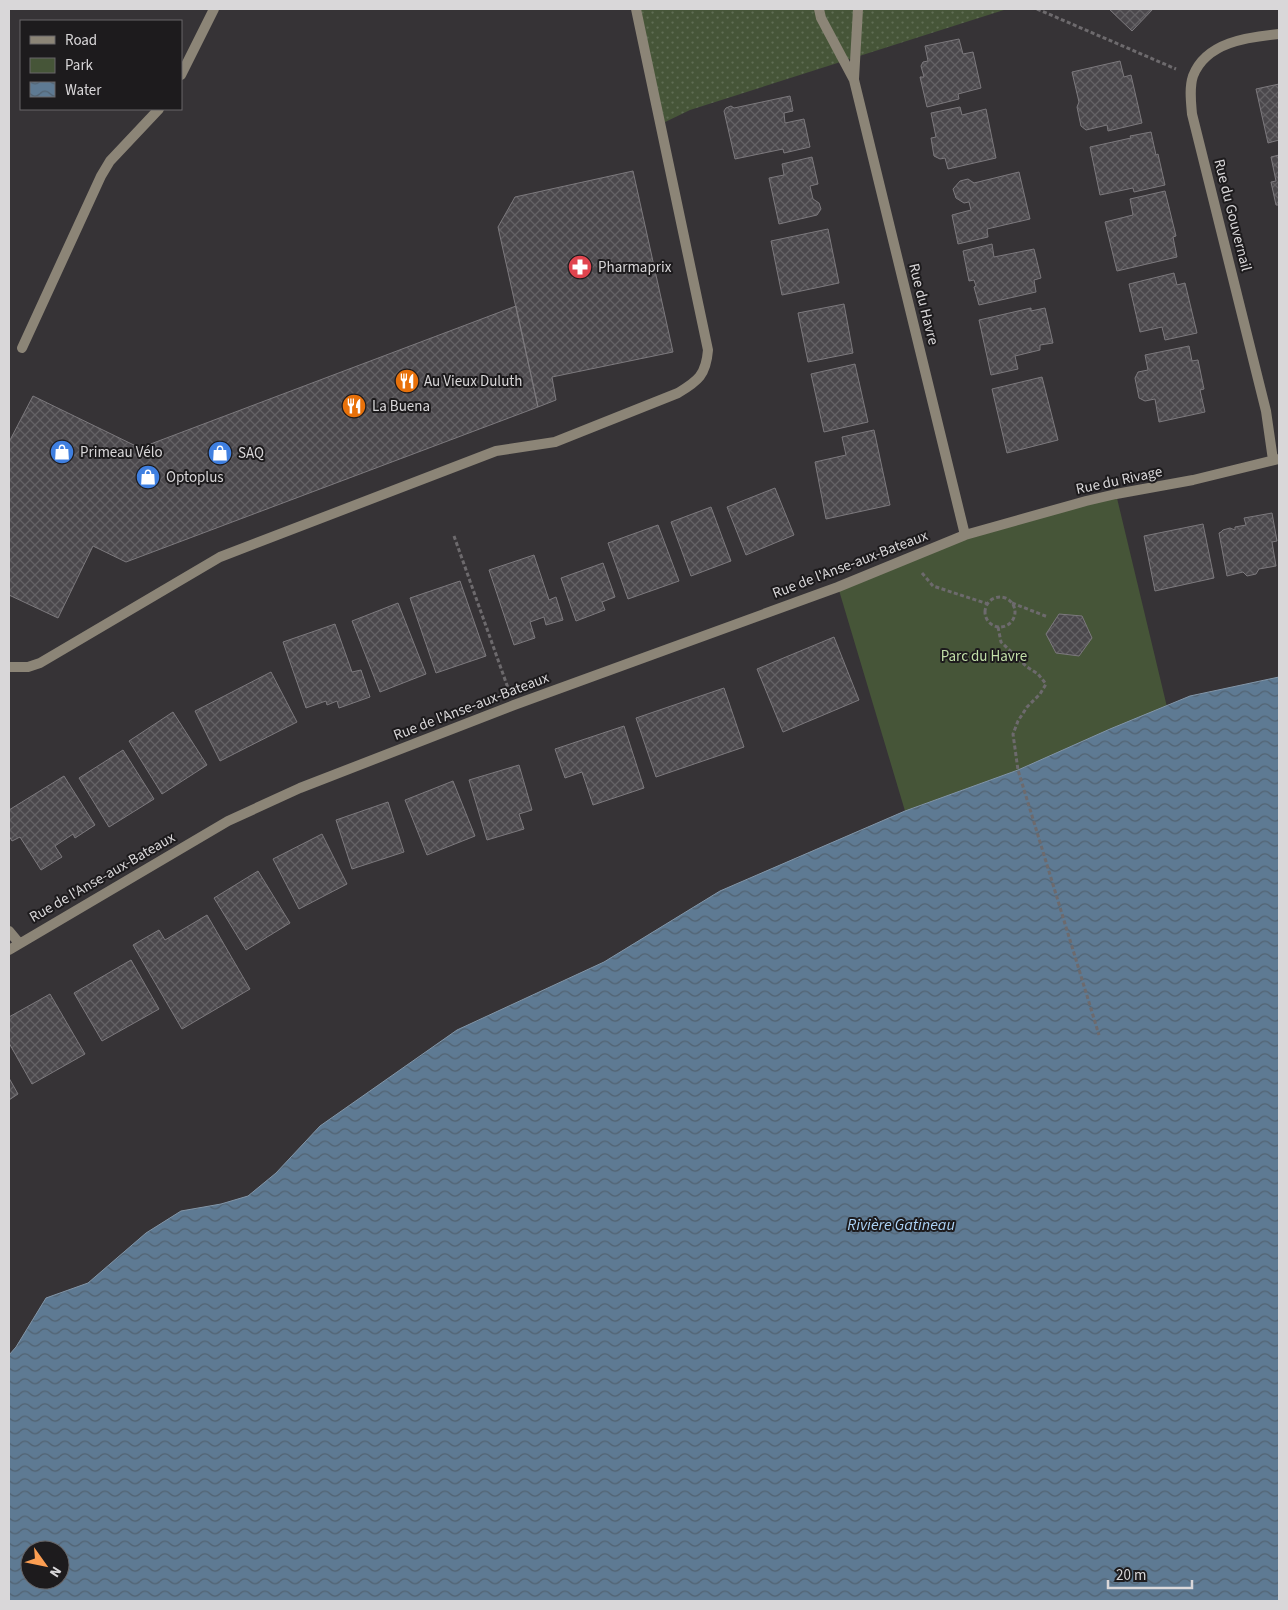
<svg xmlns="http://www.w3.org/2000/svg" width="1288" height="1610" viewBox="0 0 1288 1610" font-family="'Source Sans 3',sans-serif">
<style>
.grass{fill:url(#grass-dots)}
.park{fill:#465538}
.water{fill:url(#water-waves);stroke:#8396a8;fill-rule:evenodd}
.building{fill:url(#building-cross-hatch);stroke:#7c797d}
.lines{fill:none;stroke-linecap:round;stroke-linejoin:round}
.path{stroke:#6d6a6d;stroke-width:3;stroke-dasharray:4 2.5;stroke-linecap:butt}
.service{stroke:#8c8577;stroke-width:10}
.minor{stroke:#8c8577;stroke-width:10}
.labels{text-anchor:middle;stroke-width:4;stroke-linejoin:round;paint-order:stroke}
.street-label{font-size:15px;fill:#d9d7d9;stroke:#1d1b1d}
.poi-label{font-size:15px;fill:#d9d7d9;stroke:#1d1b1d;text-anchor:start}
.park-label{font-size:15px;fill:#c2dfa8;stroke:#1d1b1d}
.water-label{font-size:16px;font-style:italic;fill:#acd3f6;stroke:#1d1b1d}
</style>
<defs>
<pattern id="grass-dots" width="8" height="8" patternUnits="userSpaceOnUse" patternTransform="scale(1.25)"><rect width="8" height="8" fill="#465538"/><path d="M2 2h.1M6 6h.1" fill="none" stroke="#606d54" stroke-width="1.8" stroke-linecap="round"/></pattern>
<pattern id="water-waves" width="16" height="10" patternUnits="userSpaceOnUse" patternTransform="scale(1.25)"><rect width="16" height="10" fill="#5e7a93"/><path d="M0 5q4-4 8 0t8 0" fill="none" stroke="#526372"/></pattern>
<pattern id="building-cross-hatch" width="8" height="8" patternUnits="userSpaceOnUse" patternTransform="scale(1.25)"><rect width="8" height="8" fill="#4b484c"/><path d="M0 0l8 8M0 8l8-8" fill="none" stroke="#646265"/></pattern>
</defs>
<rect width="100%" height="100%" fill="#363336"/>
<path class="grass" d="M636,9H1007L690,110L661,124Z"/>
<path class="park" d="M1116,494L1167,707L1110,729L1018,770L905,811L838,587L965,535Z"/>
<path class="water" d="M1279,677V1601H9V1355L16,1347L46,1298L88,1283L146,1233L181,1211L221,1204L248,1196L276,1173L320,1126L457,1030L604,962L720,891L905,811L1018,770L1110,729L1190,696ZM30,1550H60V1580H30Z"/>
<path class="building" d="M1109,9H1153L1132,31Z
M959,39L963,54L973,52L981,88L958,94L959,99L927,107L920,77H924L921,66L923,62L928,61L925,46Z
M1120,61L1124,77L1131,75L1142,123L1108,131L1107,125L1086,130L1081,126L1077,107L1079,102L1072,72Z
M1279,84V140L1268,143L1256,89Z
M790,96L793,111L784,113L785,123L804,119L810,147L784,153L783,149L735,159L724,111L726,108L731,106L734,108Z
M960,107L962,115L986,109L996,158L948,169L945,158L940,159L934,156L931,138L936,137L931,113Z
M1151,132L1156,155L1158,154L1165,185L1134,192L1133,188L1100,195L1090,147L1131,138L1130,136Z
M1279,155V205H1276L1271,182L1276,181L1271,157Z
M812,157L818,184L810,186L813,199L819,203L821,209L817,215L779,224L769,178L784,175L782,164Z
M633,171L673,352L552,377L556,400L538,407L498,227L515,197Z
M1019,172L1030,219L987,229L988,237L958,244L952,215L971,210L969,202L964,203L956,198L953,189L960,181L968,179L974,183Z
M1165,191L1176,236L1173,237L1177,257L1117,271L1105,222L1133,215L1130,199Z
M828,229L839,283L782,295L771,241Z
M992,244L994,257L1034,249L1041,278L1034,280L1036,292L979,305L974,287L976,286L974,280L969,281L963,251Z
M1174,273L1177,285L1185,283L1197,333L1165,340L1162,327L1140,332L1129,284Z
M844,304L853,353L808,362L798,313Z
M516,306L538,407L126,562L93,546L58,618L9,595V442L33,396L140,448Z
M1031,308V311L1045,308L1053,343L1040,345V350L1015,356L1018,369L991,375L979,320Z
M1189,346L1192,361L1198,360L1204,389L1200,390L1205,412L1159,422L1155,399L1145,401L1139,398L1135,378L1138,372L1148,370L1145,355Z
M855,364L868,422L824,432L811,374Z
M1042,377L1058,440L1007,453L992,389Z
M874,430L890,505L826,519L815,462L846,455L842,437Z
M775,488L794,535L746,555L727,507Z
M711,507L731,561L691,576L671,522Z
M1272,513L1277,541L1272,542L1276,566L1259,569L1256,574L1247,576L1243,572L1227,576L1219,533L1221,532L1223,530L1230,528L1235,530V527L1246,525L1244,518Z
M1203,524L1214,578L1155,591L1144,536Z
M658,525L679,581L628,599L608,543Z
M534,555L549,600L556,597L563,620L546,625L544,617L530,622L535,638L514,645L489,570Z
M603,563L615,597L602,602L605,610L576,621L561,578Z
M460,581L486,656L436,673L410,598Z
M398,603L426,674L380,692L352,621Z
M1059,614L1082,616L1092,638L1079,656L1056,653L1046,634Z
M335,624L352,672L361,670L370,697L339,708L337,701L327,705L326,701L306,708L283,642Z
M834,637L859,700L783,732L757,669Z
M271,672L297,722L220,761L195,711Z
M724,688L744,747L656,777L636,718Z
M173,712L207,765L162,794L129,741Z
M624,726L644,788L593,805L582,772L565,778L555,749Z
M123,750L154,799L109,827L79,778Z
M519,765L532,810L519,814L524,829L487,840L469,780Z
M64,776L95,825L75,838L73,834L55,846L62,857L41,870L20,837L12,841L9,836V810Z
M453,781L475,836L427,855L405,800Z
M388,802L404,852L352,869L336,820Z
M322,834L347,884L299,909L273,859Z
M258,871L290,923L246,950L214,898Z
M207,915L250,989L182,1029L133,945L159,930L165,940Z
M131,960L159,1009L102,1041L74,993Z
M50,994L85,1054L32,1084L9,1043V1017Z
M9,1078L18,1094L9,1100Z"/>
<g class="lines">
<path class="path" d="M1037,9L1176,69
M454,536L508,688
M922,573L933,586L988,604
M985 612a15 15 0 1 1 30 0a15 15 0 1 1-30 0Z
M1012,603L1048,617
M998,627L1001,642L1027,667L1038,674L1046,684L1040,694L1027,707L1018,721L1013,734L1018,770L1099,1035"/>
<path class="service" d="M181,75L214,9
M22,348L101,176L110,161L159,109
M9,667H28L40,663L220,557L496,451L555,442L678,393C698,381 706,375 708,350L636,9"/>
<path class="minor" d="M819,9L821,18L854,80L965,535
M854,79L858,9
M1273,460L1266,411L1192,114C1191,102 1189,88 1193,76C1206,42 1248,37 1279,34
M9,931L19,943
M9,950L228,821L300,788L514,705L838,587L965,535L1086,501L1116,494L1193,480L1279,459"/>
</g>
<defs>
<g id="pharmacy-disc" transform="scale(1.25)"><circle r="9.5" fill="#e0444e" stroke="#1d1b1d"/><path d="M-2-6h4v4h4v4h-4v4h-4v-4h-4v-4h4Z" fill="#fff"/></g>
<g id="restaurant-disc" transform="scale(1.25)"><circle r="9.5" fill="#e8710a" stroke="#1d1b1d"/><path d="M-5-6h1v4h1v-4h1v4h1v-4h1v5L-1.5 .5V6h-2V.5L-5-1ZM5-6V6H3V1.5H1.5Q1.5-4 5-6Z" fill="#fff"/></g>
<g id="shop-disc" transform="scale(1.25)"><circle r="9.5" fill="#3f7fe0" stroke="#1d1b1d"/><path d="M-5-2.5h2.3a2.7 3.5 0 0 1 5.4 0H5L5.5 6h-11ZM-1.5-2.5h3a1.5 2.3 0 0 0-3 0Z" fill="#fff"/></g>
</defs>
<g fill-rule="evenodd">
<use href="#pharmacy-disc" x="580" y="267"/>
<use href="#restaurant-disc" x="407" y="381"/>
<use href="#restaurant-disc" x="354" y="406"/>
<use href="#shop-disc" x="62" y="452"/>
<use href="#shop-disc" x="220" y="453"/>
<use href="#shop-disc" x="148" y="477"/>
</g>
<g class="labels">
<g class="street-label">
<text transform="translate(1233 215) rotate(76)" y="5">Rue du Gouvernail</text>
<text transform="translate(924 304) rotate(76)" y="5">Rue du Havre</text>
<text transform="translate(1119 480) rotate(-12)" y="5">Rue du Rivage</text>
<text transform="translate(850 564) rotate(-21)" y="5">Rue de l'Anse-aux-Bateaux</text>
<text transform="translate(471 706) rotate(-21)" y="5">Rue de l'Anse-aux-Bateaux</text>
<text transform="translate(102 877) rotate(-30)" y="5">Rue de l'Anse-aux-Bateaux</text>
</g>
<g class="poi-label">
<text x="598" y="272">Pharmaprix</text>
<text x="424" y="386">Au Vieux Duluth</text>
<text x="372" y="411">La Buena</text>
<text x="80" y="457">Primeau Vélo</text>
<text x="238" y="458">SAQ</text>
<text x="166" y="482">Optoplus</text>
</g>
<g class="park-label">
<text x="984" y="661">Parc du Havre</text>
</g>
<g class="water-label">
<text x="901" y="1230">Rivière Gatineau</text>
</g>
</g>
<rect width="1288" height="1610" fill="none" stroke="#d9d7d9" stroke-width="20"/>
<rect x="20" y="20" width="162" height="90" fill="#1d1b1d" stroke="#686668"/>
<rect x="30" y="36" width="25" height="8" fill="#8c8577" stroke="#686668"/>
<text x="65" y="45" font-size="15" fill="#d9d7d9">Road</text>
<rect x="30" y="58" width="25" height="15" fill="#465538" stroke="#686668"/>
<text x="65" y="70" font-size="15" fill="#d9d7d9">Park</text>
<rect x="30" y="82" width="25" height="15" fill="url(#water-waves)" stroke="#686668"/>
<text x="65" y="95" font-size="15" fill="#d9d7d9">Water</text>
<g transform="translate(45 1565) rotate(123)"><circle r="24" fill="#1d1b1d" stroke="#686668"/>
<path d="M0-4L9 19L0 12L-9 19Z" fill="#fc9e52"/>
<text y="-8" font-size="14" font-weight="bold" text-anchor="middle" fill="#d9d7d9">N</text>
</g>
<path d="M1108 1580v8h84v-8" fill="none" stroke="#d9d7d9" stroke-width="2.5"/>
<text x="1116" y="1580" font-size="15" fill="#d9d7d9" stroke="#1d1b1d" stroke-width="4" paint-order="stroke">20 m</text>
</svg>
